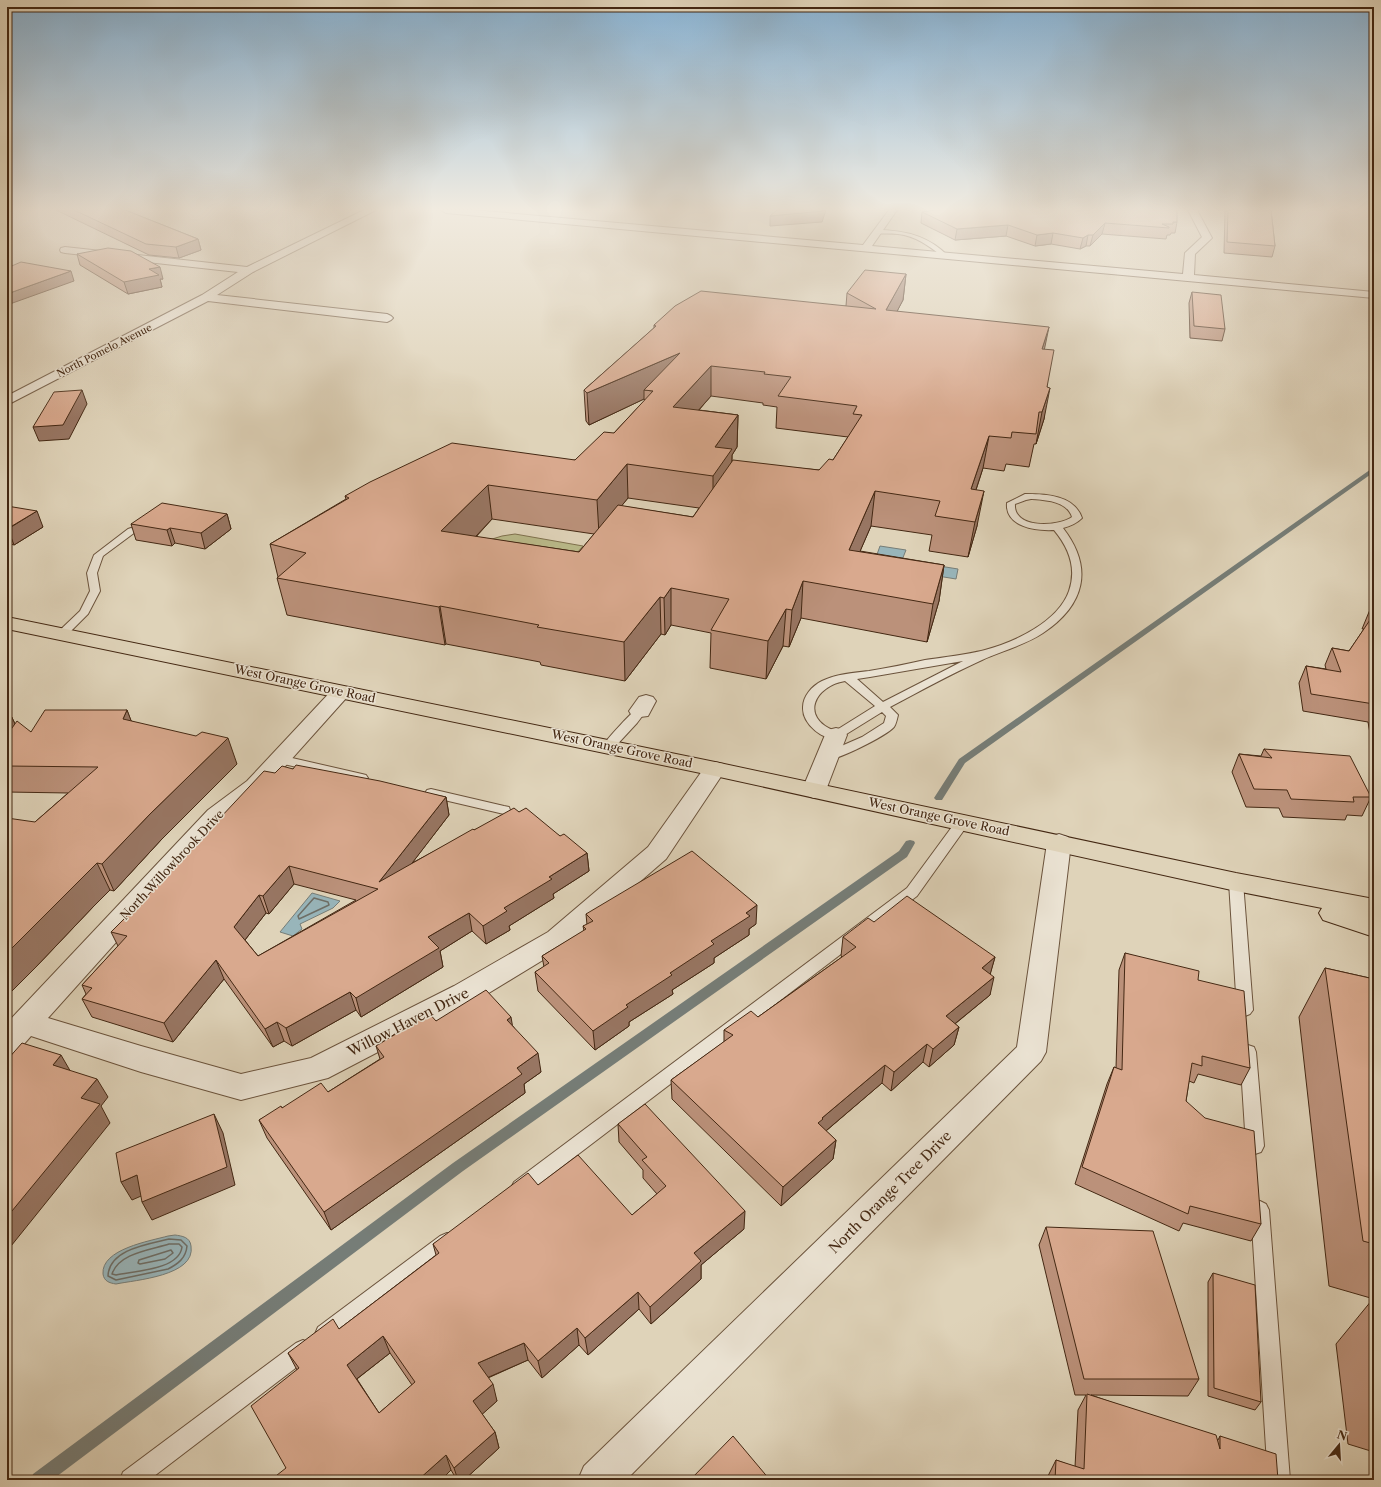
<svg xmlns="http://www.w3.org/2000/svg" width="1381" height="1487" viewBox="0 0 1381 1487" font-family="'Libre Caslon Text',serif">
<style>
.green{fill:#baba8a;stroke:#7f714e}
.water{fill:#98b5ba;stroke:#767d77}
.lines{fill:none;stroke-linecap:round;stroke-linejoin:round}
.shore{stroke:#6e6e66;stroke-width:1.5}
.stream{fill:#767d77;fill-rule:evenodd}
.service-casing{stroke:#6b533c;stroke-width:2}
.minor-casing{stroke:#6b533c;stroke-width:2}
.primary-casing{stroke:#442813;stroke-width:2}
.service{fill:#eae2d2;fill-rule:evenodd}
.minor{fill:#eae2d2;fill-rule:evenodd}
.primary{fill:#dfd3b9;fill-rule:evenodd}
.wall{fill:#bb917a;stroke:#442813;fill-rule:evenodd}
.shaded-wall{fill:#987663;stroke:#442813}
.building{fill:#d9a98e;stroke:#442813;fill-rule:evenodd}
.labels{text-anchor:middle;stroke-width:3;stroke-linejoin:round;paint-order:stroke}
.far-street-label{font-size:10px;fill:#442813;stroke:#eae2d2}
.street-label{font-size:12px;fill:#442813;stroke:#eae2d2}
.near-street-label{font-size:14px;fill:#442813;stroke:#eae2d2}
</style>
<rect width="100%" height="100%" fill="#dfd3b9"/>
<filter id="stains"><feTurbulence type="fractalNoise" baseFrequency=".005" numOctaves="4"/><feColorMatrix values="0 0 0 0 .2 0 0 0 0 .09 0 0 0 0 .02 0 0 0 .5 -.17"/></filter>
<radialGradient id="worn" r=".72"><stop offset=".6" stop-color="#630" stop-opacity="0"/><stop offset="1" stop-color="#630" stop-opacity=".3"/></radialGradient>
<path class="green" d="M515,534L583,546L553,581L489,540L502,536Z"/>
<path class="water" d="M880,546L906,550L902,560L958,569L956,579L901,570L869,577Z
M312,893L340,901L333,908L300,924L302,929L293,936L280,932Z
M175,1235C182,1236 190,1237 191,1246C196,1276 135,1280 116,1284C109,1283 104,1281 103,1274C101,1249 150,1241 168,1236Z"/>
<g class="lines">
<path class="shore" d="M314,898L328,902L329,905L299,919L298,916Z
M169,1239L181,1240L187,1246C186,1258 178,1264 168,1269L116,1280L108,1276C109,1249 149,1244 169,1239Z
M169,1244H179L182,1247C179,1270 134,1271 116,1275L112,1274C119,1253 150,1250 169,1244Z
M171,1250L173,1253L165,1259L140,1264L138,1263L139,1260Z"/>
<path class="stream" d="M1374,467V472L965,763L942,800H936L934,798L959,759Z
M910,840L914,841L915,843L907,857L463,1171L52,1480H31L33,1474L453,1163L899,851L906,841Z"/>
<g class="service-casing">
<path id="service" d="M877,230C904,230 929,236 948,256L943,257C929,246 916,236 898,234C890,233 883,234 875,233V231Z
M1025,494C1046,494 1074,495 1082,518C1076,524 1070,526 1063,528C1094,568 1085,605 1043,633C1025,645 1002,651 982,660C951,674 920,691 890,707L898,715C897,719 896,724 894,727C886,736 833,763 823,760L821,757L823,754L862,737L884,723L886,716L882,712L840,738C824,742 802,724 803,707C803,696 812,686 822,681C836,674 853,673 869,671C888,668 907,664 925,660C945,657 966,655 985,650C1015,642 1058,622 1069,591C1077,568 1069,548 1054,530C1036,531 1005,527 1007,503ZM1031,499C1046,500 1067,501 1072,517C1058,527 1013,529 1015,504L1026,500ZM963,661L883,702L857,679L870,677ZM845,681L875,706L835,731C799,717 815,686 845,681Z
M131,528L134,529L136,531L134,533L103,556L97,573L100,591L88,614L66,636H58L57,634L58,632L80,611L90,591L87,573L94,555L128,529Z
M640,707L644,709L646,711L637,723L612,750H604L602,747C606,740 634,709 640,707Z
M279,755L362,774L366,775L368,778L366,781L362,782L275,762L273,759L275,756Z
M431,789L504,806L509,807L510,810L509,813L504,814L427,796L425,793L427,790Z
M962,819L967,820L969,823L917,896L526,1194L520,1196L514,1194L511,1188L514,1182L907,888L957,820Z
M1236,877L1241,878L1243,882L1253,1010L1250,1014L1245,1016L1240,1014L1237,1010L1229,882L1231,878Z
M1248,1045L1254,1047L1256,1052L1264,1146L1261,1152L1255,1154L1249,1152L1246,1146L1240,1052L1242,1047Z
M1260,1201L1266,1204L1269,1210L1290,1480H1268L1251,1210L1254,1204Z
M447,1233L454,1236L456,1242L454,1248L332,1341L325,1344L318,1341L315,1334L318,1327L440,1236Z
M303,1340L310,1343L313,1350L310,1357L149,1480H120L123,1472L296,1343Z"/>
</g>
<g class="minor-casing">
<path id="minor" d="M364,210H376L253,272L217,295L387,314L391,316L393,318L391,320L387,322L208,301L7,405V396L202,295L238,272L65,253L61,252L60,250L61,248L65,247L247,267Z
M441,210H473L863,245L889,210H897L872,246L1183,274L1185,253L1202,237L1188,210H1197L1212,238L1195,254L1194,275L1374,292V298L446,213Z
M341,686L348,688L351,692L348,696L263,791L224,822L48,1018L141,1046L241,1074L311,1058L454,986L548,932L648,847L707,764L715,762L723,764L726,769L666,859L566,946L474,1002L328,1078L241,1100L141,1072L31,1036L17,1052L7,1055V1023L208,810L247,781L334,688Z
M646,695L653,697L656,701L648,716L640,717L632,716L629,711L639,697Z
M836,728L844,730L847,735L826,790L822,795L814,798L806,795L802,790L825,735L828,730Z
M1059,834L1068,837L1071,843L1046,1052L1041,1061L626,1480H578L584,1466L1017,1047L1047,843L1050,837Z"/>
</g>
<g class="primary-casing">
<path id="primary" d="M7,617L715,762L1236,873L1374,899V937L1323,920L1319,913L1322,908L1236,891L715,776L7,629Z"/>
</g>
<use href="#service" class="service"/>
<use href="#minor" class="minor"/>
<use href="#primary" class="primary"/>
</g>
<path class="wall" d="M56,210H125L198,239L201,250L179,258L149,255Z
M1225,210H1271L1275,246L1272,257L1224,253Z
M922,212L1177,222L1175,233H1171L1170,235H1167L1166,239L1102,234L1090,246H1086L1080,249L1051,244L1035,246L1006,236L955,240L921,223Z
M77,254L163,279H160L162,287L128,294L80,265Z
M906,274L903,300L897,311L1044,349L1047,387L1044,419L1036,444H1034L1029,467L1006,464L1004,471L983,468L976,490L977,526L968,557L929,551L932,535L871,526L860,551L944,565L939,601L927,642L801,618L789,647L783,646L766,679L710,668L711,633L671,625L665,635L661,634L625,681L541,665L540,662L446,644L445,645L287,615L277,578L278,577L270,544L346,499L345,496L575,460L614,433L645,400L644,399L589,425L586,421L584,390L654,328V325L846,306L847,293ZM711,396L763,403V405L777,407L776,428L848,437L833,460L819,470L732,462V455L737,447L738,415L699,410ZM628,498L699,508L693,517L621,506ZM492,519L594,534L579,552L476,537Z
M1192,292L1225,329L1222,341L1190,338L1189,303Z
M7,506L43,527L14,545L7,543Z
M227,514L231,529L205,549L175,543L172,546L136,540L131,524Z
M1374,605V745H1372L1368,722L1303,711L1299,683L1306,666L1326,669L1325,665L1332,648L1349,651L1364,629H1362L1369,612Z
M7,707L15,724L31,732L127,710L131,721L237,764L161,840L114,891L110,890L93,907L36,967L35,822L68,793L7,792Z
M1264,749L1371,797L1362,816L1347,815L1345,820L1283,817L1279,808L1246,807L1232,772L1239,754L1261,756Z
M293,769L446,797L449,815L412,863L474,830L519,812L560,836L587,853L589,871L553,894L554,898L509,926L510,930L486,944L472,931L440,951L443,967L361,1017L356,1010L292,1046L284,1041L273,1047L224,979L173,1042L92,1017L82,999L86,994L82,985L118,946L111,932L275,773ZM294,884L356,900L258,956L245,940L266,913L269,914Z
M586,914L756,924L749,929V935L714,958V963L672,990L673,994L629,1022V1026L595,1050L538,991L535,972L544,967L542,956L584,931L583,926L587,925Z
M874,922L995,957L990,974V995L955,1024L959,1027L954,1045L929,1067L923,1062L891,1091L882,1083L826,1131L836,1140L833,1159L781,1206L672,1099L671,1080L724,1042V1030L758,1017L842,957L841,956L843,937Z
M1125,953L1198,980L1250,1068L1241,1085L1198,1074L1194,1083L1189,1081L1186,1101L1261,1224L1251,1241L1183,1223L1179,1231L1075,1184L1107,1084L1114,1067L1116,1068L1119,970Z
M1325,968L1374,979V1299L1329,1286L1299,1017Z
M436,1021L513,1026L541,1072L524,1084L525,1093L331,1230L267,1138L259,1120L282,1108L328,1092L380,1059L376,1046L398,1032V1031Z
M618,1124L744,1229L701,1265V1279L651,1324L639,1309L588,1355L579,1345L542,1378L528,1360L488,1378L497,1401L482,1414L495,1432L499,1448L464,1480H457L451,1470L286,1468L297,1370L288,1353L339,1329L436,1255L433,1244L538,1185L632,1215L657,1194L643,1178V1170L619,1142ZM390,1353L412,1385L379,1413L357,1379Z
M1046,1227L1199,1379L1188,1396L1091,1395L1218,1440L1220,1436L1278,1480H1048V1476L1056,1460L1075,1467L1078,1410L1086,1395H1075L1039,1245Z
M1213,1273L1261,1402L1255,1410L1208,1396V1282Z
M1372,1300H1374V1452L1348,1444L1336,1344Z
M1374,1474V1480H1368Z"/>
<path class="shaded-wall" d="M826,210L822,222L770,226V216Z
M1105,223L1102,234L1090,246L1093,235Z
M1008,225L1006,236L955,240L957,229Z
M1053,233L1051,244L1035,246L1037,235Z
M1088,235L1086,246L1080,249L1083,238Z
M198,239L201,250L179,258L176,247Z
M160,267L163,279H160L162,287L128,294L124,282L149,269Z
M71,271L74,281L7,305V294Z
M906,274L903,300L883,338L886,310Z
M1049,327L1043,356L1042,349Z
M680,353L653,391L644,390V399L589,425L587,393Z
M711,366V396L673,439V407Z
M1050,388L1044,419L1036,444L1042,412Z
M82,390L87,404L69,439L39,441L33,427Z
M738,415L737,447L732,455L731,483L713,510V476L715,447Z
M989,436L983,468L966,520L971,489Z
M627,464L628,498L599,534L597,500Z
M488,485L492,519L447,567L441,531Z
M875,491L871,526L845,586L849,550Z
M984,491L977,526L968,557L975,522Z
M37,511L43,527L14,545L8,529Z
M227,514L231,529L205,549L201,533Z
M170,528L175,543L172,546L167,530Z
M944,565L939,601L927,642L933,604Z
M803,581L801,618L789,647L792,610Z
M671,588V625L665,635L664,598Z
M660,597L661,634L625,681L624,642Z
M440,606L446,644L445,645L439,607Z
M786,609L783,646L766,679L768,641Z
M7,707L24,743L7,752Z
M127,710L137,736L123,719Z
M228,738L237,764L161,840L114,891L102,864L150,814Z
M446,797L449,815L383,901L379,882Z
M587,853L589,871L553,894L554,898L509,926L510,930L486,944L483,926L504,908L549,877Z
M97,863L110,890L93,907L36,967L7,996V953Z
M289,866L294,884L269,914L263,896Z
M259,895L266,913L241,945L234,927Z
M757,905L756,924L749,929V935L714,958V963L672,990L673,994L629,1022V1026L595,1050L593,1031L626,1005L670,973L746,913Z
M469,913L472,931L440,951L443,967L361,1017L356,998L428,937Z
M995,957L990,975L982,968Z
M216,960L224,979L173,1042L164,1023Z
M994,977L990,995L941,1035L946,1016Z
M350,992L356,1010L292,1046L286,1028Z
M511,1017L514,1035L507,1020Z
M277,1022L284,1041L273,1047L265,1029Z
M959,1027L954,1045L929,1067L933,1049Z
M927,1044L923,1062L891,1091L894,1072Z
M538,1053L541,1072L524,1084L525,1093L331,1230L324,1212L517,1068Z
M61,1055L72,1074L53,1065Z
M885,1065L882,1083L821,1135L818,1123L822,1118Z
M97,1079L108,1097L101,1106L110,1123L7,1251V1217L81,1098Z
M214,1114L223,1133L235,1185L152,1220L142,1202Z
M836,1140L833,1159L781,1206L783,1187Z
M137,1175L148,1193L132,1200L121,1182Z
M745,1211L744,1229L701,1265V1279L651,1324L650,1307L694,1253Z
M638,1292L639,1309L588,1355L585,1338Z
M577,1328L579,1345L542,1378L538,1361Z
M383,1336L390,1353L354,1381L347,1365Z
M524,1343L528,1360L482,1380L478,1363Z
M493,1384L497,1401L478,1418L473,1401Z
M495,1432L499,1448L464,1480H458L454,1468Z
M446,1455L451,1470L441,1480H418Z"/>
<path class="building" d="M74,210H125L198,239L176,247L146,244Z
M777,210H823V211L770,216Z
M935,210H1177V222H1173V224H1162L1169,227V228L1105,223L1093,235H1088L1083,238L1053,233L1037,235L1008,225L957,229L922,212Z
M1228,210H1271L1275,246L1227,242Z
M108,248L131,251L160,267L149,269L159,275L124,282L77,254Z
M21,262L71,271L7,294V268Z
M865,270L906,274L886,310L1049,327L1042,349L1054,350L1047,387L1050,388L1042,412H1039L1036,434L1012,432L1011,438L989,436L971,489L984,491L975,522L935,516L940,501L875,491L849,550L944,565L933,604L803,581L792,610L786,609L768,641L711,630L729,599L671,588L664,598L660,597L624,642L537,627L539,625L440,606L439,607L277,578L306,553L270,544L349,498L345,496L370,482L452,443L575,460L604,432L614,433L653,391L644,390L680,353L587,393L584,390L656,326L654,325L675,306L701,291L876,309L847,293ZM711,366L765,372L764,374L791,377L778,396L857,406L853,414L862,415L833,460L829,459L819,470L733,460L693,517L618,505L579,552L441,531L488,485L597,500L627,464L713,476L732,449L715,447L738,415L673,407Z
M1192,292L1221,295L1225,329L1194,326Z
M82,390L63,425L33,427L54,392Z
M162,503L227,514L201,533L170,528L167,530L131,524Z
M7,506L37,511L7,529Z
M1374,605V613L1369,612Z
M1374,614V704L1311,694L1306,666L1341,672L1332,648L1349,651Z
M45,710H127L123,719L196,736L202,732L228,738L150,814L102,864L97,863L7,953V818L35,822L98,767L7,766V735L17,721L31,732Z
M1264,749L1350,756L1371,797H1353L1354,802L1291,799L1287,790L1254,789L1239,754L1272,758Z
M296,765L380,781L446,797L379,882L473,829L474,830L514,808L519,812L526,808L560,836L564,834L587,853L549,877L552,879L504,908L507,911L483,926L469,913L428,937L439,948L356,998L350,992L286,1028L277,1022L265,1029L216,960L164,1023L82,999L92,988L82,985L127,936L111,932L146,897L264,771L275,773L282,766L293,769ZM289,866L378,889L258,956L234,927L259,895L263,896Z
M692,851L757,905L746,913L750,916L711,941L714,944L670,973L672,975L626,1005L628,1007L593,1031L535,972L549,963L542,956L586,929L583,926L593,921L586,914Z
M907,896L995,957L982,968L994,977L946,1016L959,1027L933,1049L927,1044L894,1072L885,1065L822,1118L823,1119L818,1123L836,1140L783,1187L671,1080L733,1035L724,1030L751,1011L758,1017L856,947L843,937L868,918L874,922Z
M1125,953L1199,971L1198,980L1244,991L1250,1068L1202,1056V1066L1192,1063L1186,1101L1205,1118L1254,1131L1261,1224L1190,1206L1188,1214L1082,1167L1114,1067L1122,1070Z
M1325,968L1374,979V1244L1363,1241Z
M486,990L511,1017L507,1020L538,1053L517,1068L522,1074L324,1212L259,1120L281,1106L282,1108L321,1083L328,1092L384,1057L376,1046L399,1032L398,1031L428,1012L436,1021Z
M22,1043L61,1055L53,1065L97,1079L81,1098L100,1104L7,1217V1060Z
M645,1104L745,1211L694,1253L701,1261L650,1307L638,1292L585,1338L577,1328L538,1361L524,1343L478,1363L493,1384L473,1401L495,1432L454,1468L446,1455L418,1480H273L272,1479L286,1468L251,1406L299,1368L288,1353L333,1319L339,1329L439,1253L433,1244L528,1173L538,1185L578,1155L632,1215L666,1186L642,1160L647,1157L618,1124ZM383,1336L415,1382L379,1413L347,1365Z
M214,1114L227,1167L142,1202L137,1175L121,1182L116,1153Z
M1046,1227L1153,1231L1199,1379H1084Z
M1213,1273L1255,1285L1261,1402L1214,1388Z
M1372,1300H1374V1312Z
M1087,1394L1216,1435L1220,1449V1436L1276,1454L1278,1480H1055L1056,1460L1084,1469Z
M733,1436L770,1480H690Z"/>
<linearGradient id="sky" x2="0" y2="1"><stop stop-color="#88b4d6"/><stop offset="0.5" stop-color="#f1ebe0"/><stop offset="1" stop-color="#f1ebe0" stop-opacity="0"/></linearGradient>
<rect width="1381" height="418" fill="url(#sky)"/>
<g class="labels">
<g class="far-street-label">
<text transform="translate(104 350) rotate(-27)" y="4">North Pomelo Avenue</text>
</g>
<g class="street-label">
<text transform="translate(305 684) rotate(12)" y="4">West Orange Grove Road</text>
<text transform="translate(622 749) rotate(12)" y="4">West Orange Grove Road</text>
<text transform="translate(939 817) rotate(12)" y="4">West Orange Grove Road</text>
<text transform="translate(172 865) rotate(-47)" y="4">North Willowbrook Drive</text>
</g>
<g class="near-street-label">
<text transform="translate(408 1022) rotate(-27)" y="5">Willow Haven Drive</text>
<text transform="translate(890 1192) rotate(-45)" y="5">North Orange Tree Drive</text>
</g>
</g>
<rect width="1381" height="1487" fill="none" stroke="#dfd3b9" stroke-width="24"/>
<rect x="8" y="8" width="1365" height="1471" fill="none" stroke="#442813" stroke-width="2"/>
<rect x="12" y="12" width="1357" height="1463" fill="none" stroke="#442813"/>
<g transform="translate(1339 1445) rotate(18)" stroke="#eae2d2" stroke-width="3" paint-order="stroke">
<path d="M0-3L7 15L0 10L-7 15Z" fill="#442813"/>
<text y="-6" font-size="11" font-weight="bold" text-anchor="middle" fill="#442813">N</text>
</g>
<rect width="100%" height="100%" filter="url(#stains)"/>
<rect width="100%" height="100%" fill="url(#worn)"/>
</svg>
